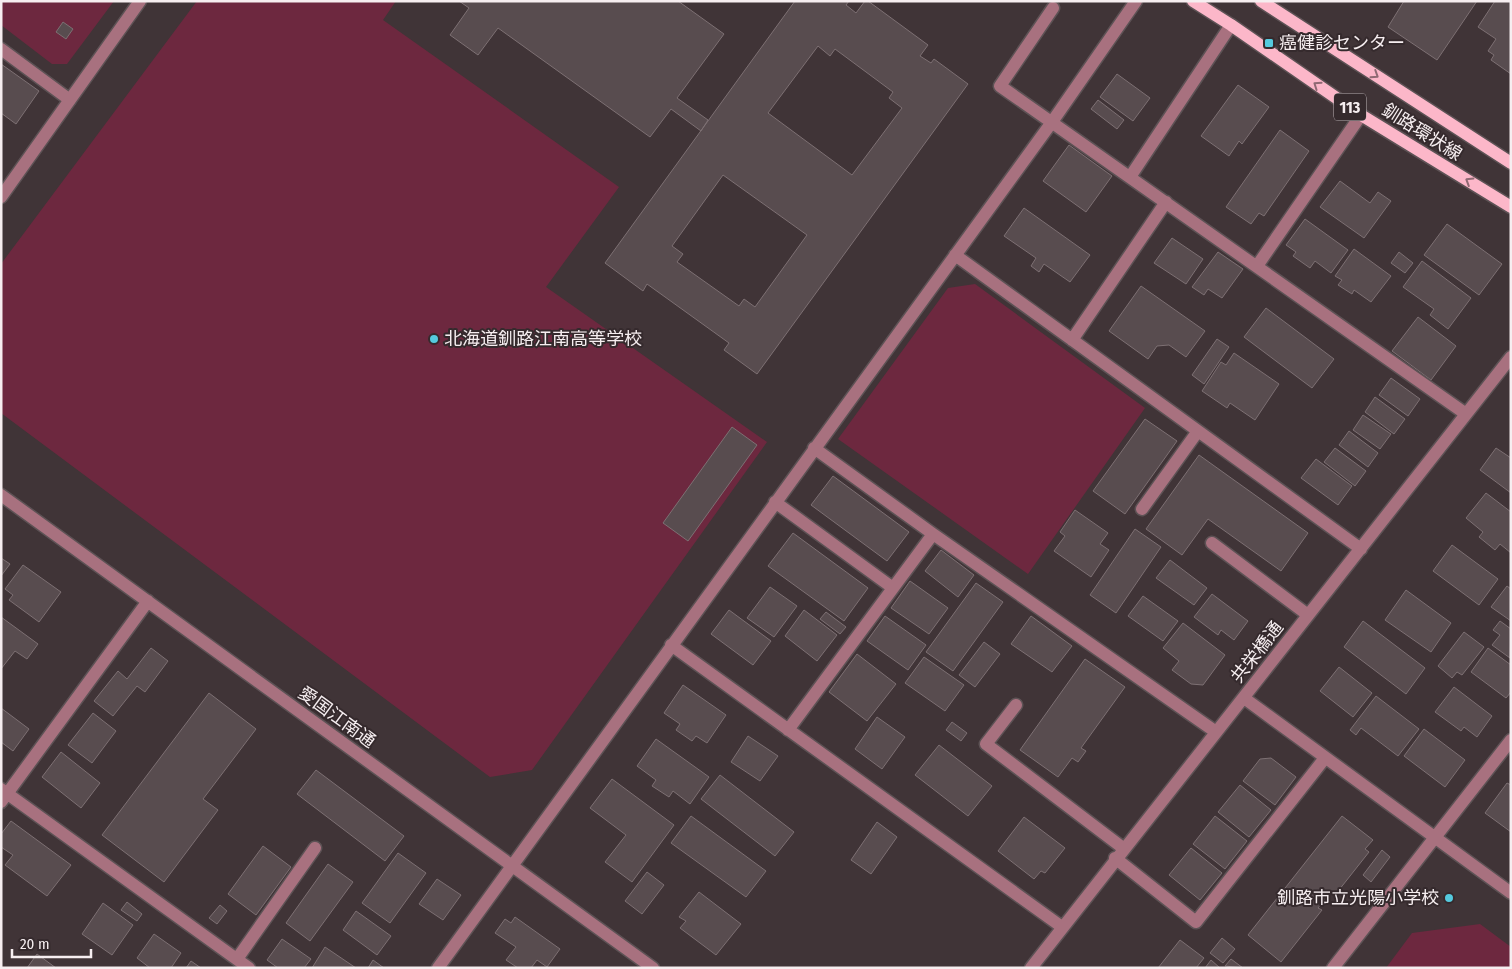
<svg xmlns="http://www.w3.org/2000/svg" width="1512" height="969" viewBox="0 0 1512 969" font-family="'Fira Sans Condensed','Noto Sans JP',sans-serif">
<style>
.green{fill:#6d283f}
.building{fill:#584c4f;stroke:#7d7073;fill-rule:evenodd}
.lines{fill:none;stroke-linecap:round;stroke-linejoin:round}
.minor-casing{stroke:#5d5255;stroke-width:15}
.major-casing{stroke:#5d5255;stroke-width:15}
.minor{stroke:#a8717f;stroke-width:12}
.major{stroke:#fcb7c9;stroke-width:12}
.oneway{stroke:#8f6973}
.poi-dot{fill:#55cade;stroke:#352a2d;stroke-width:2}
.labels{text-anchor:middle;stroke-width:4;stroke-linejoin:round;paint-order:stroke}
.shield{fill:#352a2d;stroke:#bcb3b6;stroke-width:1}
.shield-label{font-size:16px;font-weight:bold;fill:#f6eef0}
.poi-label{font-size:18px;fill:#f6eef0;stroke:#352a2d;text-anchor:start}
.street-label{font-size:18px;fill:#f6eef0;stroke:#352a2d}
</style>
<rect width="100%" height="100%" fill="#403437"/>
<path class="green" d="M1,1H114L67,64H52L1,25Z
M197,1H396L383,20L619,187L546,287L767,442L532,770L490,777L1,413V264Z
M975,284L1145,408L1028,574L838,439L948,288Z
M1480,924L1511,947V968H1386L1412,933Z"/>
<path class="building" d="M459,1H678L724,34L677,98L708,120L701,131L671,109L650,137L498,28L478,55L450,35L469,8Z
M795,1H849L846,5L856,13L865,1H868L928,45L920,56L931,63L934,59L968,84L757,374L724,350L729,343L647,284L643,291L605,263ZM818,46L830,56L835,49L893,92L889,98L902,108L852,175L768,113ZM723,175L807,235L755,307L744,299L739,306L677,262L683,254L672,246Z
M1404,1H1477L1437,60L1388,27Z
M1495,1H1511V74L1491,60L1494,55L1488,51L1496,39L1478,27Z
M63,22L73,29L66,39L56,32Z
M1,64L39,91L16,124L1,113Z
M1117,74L1150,98L1133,121L1100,97Z
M1238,85L1269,107L1242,144L1239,141L1229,156L1201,136Z
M1098,100L1124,120L1117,129L1091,109Z
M1280,130L1309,151L1264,216L1259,213L1251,224L1226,207Z
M1069,145L1112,176L1086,212L1043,181Z
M1340,181L1370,203L1378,192L1391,201L1364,238L1320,207Z
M1024,208L1090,255L1070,282L1044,264L1039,272L1031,266L1036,258L1004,236Z
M1305,219L1348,250L1331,273L1315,261L1310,268L1293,256L1296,252L1286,245Z
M1447,224L1502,264L1479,295L1424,255Z
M1172,238L1203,259L1186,284L1154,263Z
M1354,249L1391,276L1371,302L1354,290L1352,294L1338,285L1342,280L1335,276Z
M1218,252L1243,269L1222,298L1208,289L1204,295L1192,287Z
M1399,252L1413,263L1405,273L1391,263Z
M1422,261L1471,298L1448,329L1430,315L1434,309L1403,287Z
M1141,286L1205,331L1186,357L1169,345L1157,346L1148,359L1109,331Z
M1266,308L1334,359L1312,388L1244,337Z
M1418,317L1456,346L1431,380L1392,351Z
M1217,339L1229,347L1204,384L1192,375Z
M1234,353L1279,384L1255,420L1230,403L1227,408L1202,391L1221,362L1226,365Z
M1391,378L1420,399L1408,416L1379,395Z
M1375,397L1405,419L1394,434L1365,412Z
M1363,415L1391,434L1380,449L1353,430Z
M1145,419L1177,441L1125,514L1093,491Z
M732,427L757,445L688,541L663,523Z
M1349,431L1378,453L1368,467L1339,445Z
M1335,448L1366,471L1355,486L1324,462Z
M1496,448L1511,458V493L1480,470Z
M1199,455L1308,533L1281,571L1208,519L1182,555L1146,529Z
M1316,459L1352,486L1338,505L1301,478Z
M833,476L909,532L887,561L811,505Z
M1486,493L1511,512V553L1500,544L1495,550L1479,537L1483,532L1466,518Z
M1075,510L1108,533L1100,544L1109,550L1091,577L1054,551L1065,536L1060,532Z
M1135,529L1161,547L1116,613L1090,595Z
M793,533L868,588L844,621L768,566Z
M1452,545L1498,579L1479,605L1433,571Z
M941,550L974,575L958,597L925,571Z
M1,558L10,564L1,576Z
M1170,560L1207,588L1194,605L1156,578Z
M23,565L61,592L39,622L9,600L13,595L5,589Z
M910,581L948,608L929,634L891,608Z
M976,583L1003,602L953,671L926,652Z
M1507,586L1511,589V621L1491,607Z
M770,587L797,606L774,637L747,618Z
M1406,590L1451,623L1431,652L1385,620Z
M1212,594L1248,621L1234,640L1221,630L1218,635L1194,617Z
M1143,596L1178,621L1163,641L1128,616Z
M729,610L771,641L753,665L711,634Z
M804,610L837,635L817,661L785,636Z
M826,612L846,627L840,634L820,619Z
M885,616L926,645L908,670L867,641Z
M1031,616L1072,646L1052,672L1011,644Z
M1,617L38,644L27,659L15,651L1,669Z
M1363,621L1425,668L1406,694L1344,647Z
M1500,621L1511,629L1510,658L1492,645L1500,635L1493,630Z
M1183,623L1225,655L1203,685L1191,684L1172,670L1179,661L1163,648Z
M1464,632L1484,647L1462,675L1457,672L1452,678L1438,666Z
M984,642L1000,654L975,687L959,675Z
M151,648L168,661L145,692L137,686L113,716L94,701L118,671L127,679Z
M1488,648L1511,665V692L1506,698L1471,672Z
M857,654L896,684L867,721L829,692Z
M924,657L964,685L945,711L905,683Z
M1085,659L1125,687L1081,748L1086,751L1078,762L1072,758L1058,777L1020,750Z
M1339,667L1372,693L1353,717L1320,691Z
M683,685L726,715L707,743L696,736L692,741L676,730L680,724L664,713Z
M1454,687L1492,716L1477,737L1464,727L1461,731L1435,712Z
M209,693L256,729L203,799L218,810L164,882L102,835Z
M1376,696L1419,729L1398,756L1361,728L1356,735L1350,730Z
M1,708L29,729L13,751L1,742Z
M93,713L116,731L92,763L68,745Z
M877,717L905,737L882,769L855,749Z
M952,722L967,733L961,741L946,730Z
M1424,729L1465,760L1445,787L1404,756Z
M748,736L778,756L760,781L731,762Z
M656,739L709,777L690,804L673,791L669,797L652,786L656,780L637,766Z
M939,745L992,786L968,816L915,775Z
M61,752L100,783L81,808L42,777Z
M1271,758L1296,777L1275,805L1243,781L1260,759Z
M316,770L404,836L385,861L297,794Z
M720,775L794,832L775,856L701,799Z
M612,779L674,825L632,882L605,862L626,835L590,808Z
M1507,783L1511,785V832L1485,813Z
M1240,785L1271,810L1249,837L1218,812Z
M691,816L766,871L746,897L671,843Z
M1215,816L1247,841L1225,869L1193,844Z
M1342,816L1373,840L1365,849L1369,852L1335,895L1331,892L1318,908L1322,910L1281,962L1248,935Z
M1024,817L1065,848L1045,873L1041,871L1034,879L998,851Z
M11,821L71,865L47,896L5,865L13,855L1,847V834Z
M877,822L897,837L871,874L851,860Z
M263,846L291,867L256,915L228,894Z
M1191,848L1222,873L1200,900L1169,875Z
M1382,850L1390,857L1371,882L1363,875Z
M398,853L426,873L390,923L362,903Z
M328,864L353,882L310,941L286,923Z
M647,872L664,885L642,914L625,901Z
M437,879L461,895L443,920L419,904Z
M699,892L741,924L716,955L680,928L686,921L679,917Z
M127,902L142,914L137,921L121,910Z
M103,903L133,925L112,955L82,934Z
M220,905L227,911L217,924L209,918Z
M356,911L391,936L377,955L343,930Z
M515,917L560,949L547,967L537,960L531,968H518L506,960L516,947L495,933L505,919L511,923Z
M154,934L181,953L171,968H150L137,958Z
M1222,938L1235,949L1223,963L1210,953Z
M282,939L311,959L304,968H278L267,960Z
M1180,940L1204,958L1196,968H1158Z
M325,947L356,968H312Z
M37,954L56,968H27Z
M1231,959L1243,968L1225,966Z
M373,960L384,968H368Z
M1211,960L1220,968H1205Z
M191,961L201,968H186Z"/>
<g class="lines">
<g class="minor-casing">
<path id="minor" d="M1053,8L1000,86L1466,414
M1,49L70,100
M1130,177L1231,25
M1,197L140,1
M955,255L1361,549
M1257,266L1361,115
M1072,340L1166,202
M814,448L933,534L1216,732
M1,495L653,968
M775,502L893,588
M1142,509L1198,431
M1212,543L1308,615
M671,645L1062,927
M1244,698L1511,893
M1016,705L986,744L1123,848
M788,730L933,534
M1,789L249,968
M1,802L148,601
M1115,858L1196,922L1325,758
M237,959L315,848
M438,968L1052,122L1136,1
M1031,968L1511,357
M1333,968L1511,740"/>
</g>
<g class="major-casing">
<path id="major" d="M1193,1L1231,25L1361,115L1511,207
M1261,1L1511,163"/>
</g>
<use href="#minor" class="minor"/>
<use href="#major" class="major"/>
</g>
<defs><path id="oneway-chevron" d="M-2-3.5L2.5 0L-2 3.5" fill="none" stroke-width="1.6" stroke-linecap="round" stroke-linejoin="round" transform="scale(1.25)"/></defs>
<g class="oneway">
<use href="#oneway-chevron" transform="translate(1375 75) rotate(33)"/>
<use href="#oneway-chevron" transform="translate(1317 85) rotate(-145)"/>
<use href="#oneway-chevron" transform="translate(1469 181) rotate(-148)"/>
</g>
<g class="poi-dot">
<rect x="1264" y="38" width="10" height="10" rx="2.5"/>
<circle cx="434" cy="339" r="5"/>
<circle cx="1449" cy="898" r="5"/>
</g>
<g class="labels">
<rect class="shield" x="1334" y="93.5" width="32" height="27" rx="4"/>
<g class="shield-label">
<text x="1350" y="113">113</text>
</g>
<g class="poi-label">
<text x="1279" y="49">癌健診センター</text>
<text x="444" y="345">北海道釧路江南高等学校</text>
<text x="1439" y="904" text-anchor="end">釧路市立光陽小学校</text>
</g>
<g class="street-label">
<text transform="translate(1422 132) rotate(32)" y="6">釧路環状線</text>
<text transform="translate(1257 652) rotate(-52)" y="6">共栄橋通</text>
<text transform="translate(337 717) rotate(36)" y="6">愛国江南通</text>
</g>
</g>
<rect width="1512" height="969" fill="none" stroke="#f6eef0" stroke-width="5"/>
<path d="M12 949v8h79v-8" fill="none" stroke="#f6eef0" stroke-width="2.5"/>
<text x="20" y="949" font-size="15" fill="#f6eef0" stroke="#352a2d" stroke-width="4" paint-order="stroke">20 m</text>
</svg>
